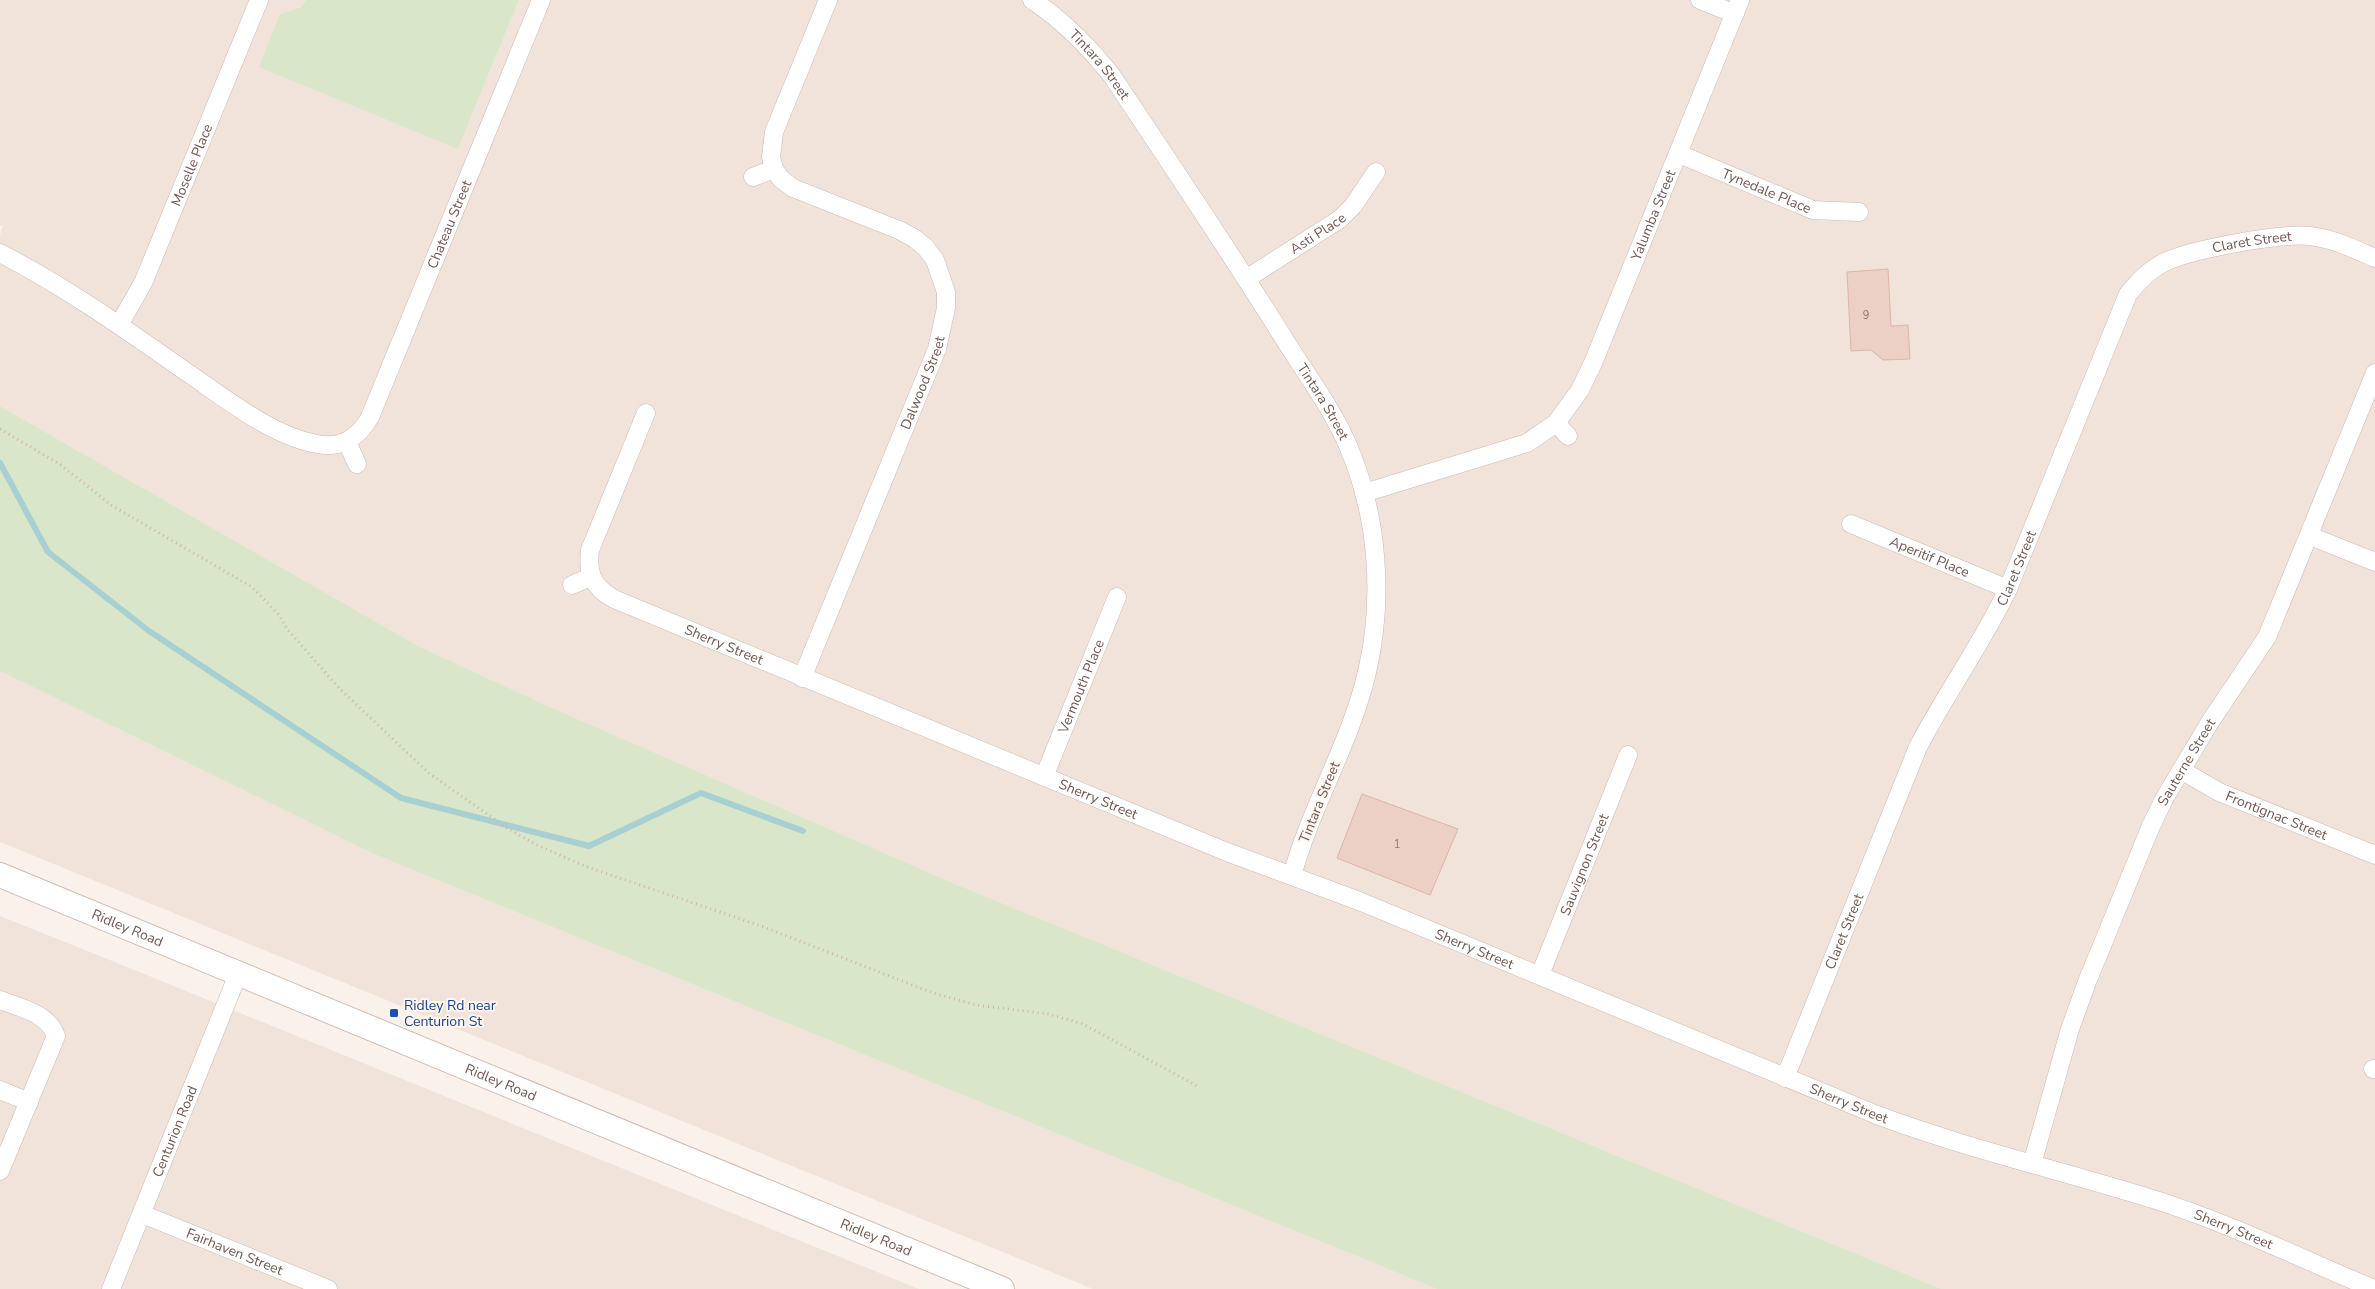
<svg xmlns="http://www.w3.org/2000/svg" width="2375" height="1289" viewBox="0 0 2375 1289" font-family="'Nunito Sans',sans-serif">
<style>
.residential{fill:#f1e3d9}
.green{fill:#d9e6ca}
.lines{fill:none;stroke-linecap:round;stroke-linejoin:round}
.stream{stroke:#a8d0d2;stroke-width:6}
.building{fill:#ecd0c5;stroke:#ddb5a7}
.street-casing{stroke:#cbb9b1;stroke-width:19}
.secondary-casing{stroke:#cfbbb2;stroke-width:26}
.path{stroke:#d1b3a8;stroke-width:3;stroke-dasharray:1 4;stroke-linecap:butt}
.street{stroke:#fff;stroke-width:18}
.secondary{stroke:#fff;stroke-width:24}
.transit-dot{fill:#1a4fb4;stroke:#fdf6f0;stroke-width:2}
.labels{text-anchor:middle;stroke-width:4;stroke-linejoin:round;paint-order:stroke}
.number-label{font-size:11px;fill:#90766d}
.street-label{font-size:14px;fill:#725850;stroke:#fdf6f0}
.transit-label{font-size:14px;fill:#164399;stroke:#fdf6f0;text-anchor:start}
</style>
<rect width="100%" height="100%" fill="#faf2ea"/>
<path class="residential" d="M0,0H306L301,7L280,14L458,149L519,0H2375V1289H1942L953,883L550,707L420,647L0,406V235L3,226L0,225Z
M0,671L374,854L1437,1289H1093L0,842Z
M0,916L100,956L919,1289H0Z"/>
<path class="green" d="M306,0H519L458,149L259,67L280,14L301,7Z
M0,406L420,647L550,707L953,883L1942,1289H1437L374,854L0,671Z"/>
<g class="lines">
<path class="stream" d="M0,463L48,552L149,631L401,798L589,846L701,793L803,831"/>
</g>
<path class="building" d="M1888,269L1891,326L1908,325L1910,359L1883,360L1871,350L1851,351L1847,272Z
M1362,794L1458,829L1430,895L1337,858Z"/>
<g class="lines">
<g class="street-casing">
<g id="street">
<path id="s1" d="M1032,0C1064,21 1089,47 1112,76C1170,163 1228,249 1283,337C1305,373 1333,409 1349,448C1378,517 1384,599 1367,672C1351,742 1311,806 1292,876"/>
<path d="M1700,0L1735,14"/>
<path id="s2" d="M1679,154L1813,210L1859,212"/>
<path d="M753,177L774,169"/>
<path id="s3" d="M0,253C66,287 128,331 188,373C226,399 272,436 317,444C341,449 359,437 370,417L541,0"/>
<path id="s4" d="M1246,279L1340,219L1353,206L1376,172"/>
<path id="s5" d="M119,325L143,283L259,0"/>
<path id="s6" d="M646,413L590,550C587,574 593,587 614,599L1227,852L1359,901L1877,1115C1968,1149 2063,1171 2156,1200C2231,1224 2302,1259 2374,1289"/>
<path d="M1556,423L1568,436"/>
<path d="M347,442L357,464"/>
<path id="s7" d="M1364,493L1527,443L1556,423L1580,390L1593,363L1740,0"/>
<path id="s8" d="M1851,524L2008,589"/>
<path d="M2310,536L2375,562"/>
<path d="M572,585L590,577"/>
<path id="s9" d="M802,678L937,349L946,308V292L935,260L926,248L914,238L899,230L793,188L781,179L774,169L771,157L774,132L828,0"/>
<path id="s10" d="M2181,770L2219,792L2375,855"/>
<path id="s11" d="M1044,777L1117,597"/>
<path id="s12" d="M1540,975L1628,755"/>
<path d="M0,1000C21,1008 48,1013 56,1036L0,1171"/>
<path d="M2373,1069H2375"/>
<path id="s13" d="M1785,1078L1918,747C1946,693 1982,644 2008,589L2128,294C2139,281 2150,269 2165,262C2192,249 2281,233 2310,236C2334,239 2354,249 2375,258"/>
<path d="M0,1090L29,1102"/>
<path id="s14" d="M2032,1164L2070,1029L2087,982L2151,826L2164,799L2210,722L2267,637L2375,373"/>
<path id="s15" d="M142,1214L328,1289"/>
<path id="s16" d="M111,1289L238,974"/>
</g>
</g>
<g class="secondary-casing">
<g id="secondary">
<path id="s17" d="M0,875L1002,1289"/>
</g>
</g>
<path class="path" d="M0,429L61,465L111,505L252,587L279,615L288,630L341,690L430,774L510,830L539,846L587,867L761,926L933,993L976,1005L1049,1014L1083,1024L1199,1087"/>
<use href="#street" class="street"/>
<use href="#secondary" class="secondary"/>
</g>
<rect class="transit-dot" x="389" y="1008" width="10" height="10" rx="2.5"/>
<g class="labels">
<g class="number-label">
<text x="1866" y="319">9</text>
<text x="1397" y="848">1</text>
</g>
<g class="street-label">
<text dy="5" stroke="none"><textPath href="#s1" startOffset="94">Tintara Street</textPath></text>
<text dy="5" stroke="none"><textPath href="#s5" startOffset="176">Moselle Place</textPath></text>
<text dy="5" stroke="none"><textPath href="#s2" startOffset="95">Tynedale Place</textPath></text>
<text dy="5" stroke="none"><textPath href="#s7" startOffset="436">Yalumba Street</textPath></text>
<text dy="5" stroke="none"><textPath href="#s3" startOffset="644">Chateau Street</textPath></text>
<text dy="5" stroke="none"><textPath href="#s4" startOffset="85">Asti Place</textPath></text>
<text dy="5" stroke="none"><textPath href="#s13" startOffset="996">Claret Street</textPath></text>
<text dy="5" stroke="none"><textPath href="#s9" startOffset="319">Dalwood Street</textPath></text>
<text dy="5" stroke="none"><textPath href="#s1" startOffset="499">Tintara Street</textPath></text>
<text dy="5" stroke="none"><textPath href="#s8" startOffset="85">Aperitif Place</textPath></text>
<text dy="5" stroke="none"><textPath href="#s13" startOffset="561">Claret Street</textPath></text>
<text dy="5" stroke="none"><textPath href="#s6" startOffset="326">Sherry Street</textPath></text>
<text dy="5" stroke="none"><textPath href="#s11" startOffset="98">Vermouth Place</textPath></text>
<text dy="5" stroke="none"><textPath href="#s14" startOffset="432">Sauterne Street</textPath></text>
<text dy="5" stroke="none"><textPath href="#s6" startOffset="731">Sherry Street</textPath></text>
<text transform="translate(1319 802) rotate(-68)" y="5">Tintara Street</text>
<text dy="5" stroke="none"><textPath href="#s10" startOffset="106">Frontignac Street</textPath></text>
<text dy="5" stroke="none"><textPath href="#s12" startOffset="119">Sauvignon Street</textPath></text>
<text dy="5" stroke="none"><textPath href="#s17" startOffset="138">Ridley Road</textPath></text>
<text dy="5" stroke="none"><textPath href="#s13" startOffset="158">Claret Street</textPath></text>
<text dy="5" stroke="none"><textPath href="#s6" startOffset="1136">Sherry Street</textPath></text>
<text dy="5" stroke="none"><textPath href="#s17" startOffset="542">Ridley Road</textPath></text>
<text dy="5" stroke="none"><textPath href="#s6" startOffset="1541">Sherry Street</textPath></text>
<text dy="5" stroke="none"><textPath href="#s16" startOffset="170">Centurion Road</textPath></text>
<text dy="5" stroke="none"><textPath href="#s6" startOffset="1946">Sherry Street</textPath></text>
<text dy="5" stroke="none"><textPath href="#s17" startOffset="948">Ridley Road</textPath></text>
<text dy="5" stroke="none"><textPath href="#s15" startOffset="100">Fairhaven Street</textPath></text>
</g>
<g class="transit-label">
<text x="404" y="1010">Ridley Rd near<tspan x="404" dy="16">Centurion St</tspan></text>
</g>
</g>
</svg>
